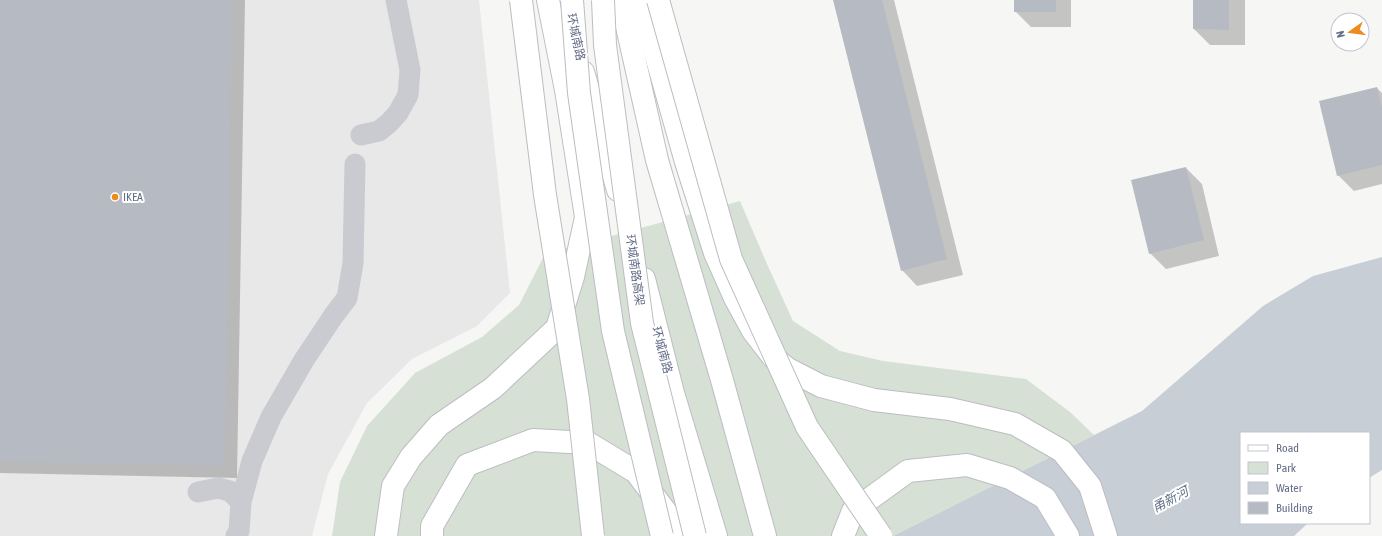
<svg xmlns="http://www.w3.org/2000/svg" width="1382" height="536" viewBox="0 0 1382 536" font-family="'Asap Condensed','Noto Sans SC',sans-serif">
<style>
.built{fill:#e7e8e7}
.green{fill:#d6e0d5}
.water{fill:#c8ced5}
.shadow{fill:#0003}
.building{fill:#b6bac2}
.lines{fill:none;stroke-linecap:round;stroke-linejoin:round}
.major-casing{stroke:#bcbec3;stroke-width:24}
.highway-casing{stroke:#bbbdc1;stroke-width:24}
.minor{stroke:#cacbd0;stroke-width:21}
.major{stroke:#fff;stroke-width:22}
.highway{stroke:#fff;stroke-width:22}
.highway-bridge-casing{stroke:#bbbdc1;stroke-width:24;stroke-linecap:butt}
.highway-bridge{stroke:#fff;stroke-width:22}
.poi-dot{fill:#ef8a1c;stroke:#fff;stroke-width:1.5}
.labels{text-anchor:middle;stroke-width:4;stroke-linejoin:round;paint-order:stroke}
.street-label{font-size:12px;fill:#646d87;stroke:#fff}
.poi-label{font-size:12px;fill:#646d87;stroke:#fff;text-anchor:start}
.water-label{font-size:13px;font-style:italic;fill:#64758b;stroke:#fff}
</style>
<rect width="100%" height="100%" fill="#f6f7f4"/>
<path class="built" d="M0,0H479L510,293L477,326L412,359L367,403L328,474L312,536H0Z"/>
<path class="green" d="M740,201L767,264L793,321L840,351L883,361L1026,379L1070,412L1094,435L893,536H332L340,482L367,426L415,373L482,337L519,305L545,254Z"/>
<path class="water" d="M1382,257V470L1369,478V433H1241V523H1308L1294,536H893L1142,411L1263,306L1313,276Z"/>
<path class="shadow" d="M0,0H245L237,478L0,473Z
M834,0H894L963,275L917,286L902,270Z
M1015,0H1071V27H1031L1015,11Z
M1194,0H1245V45H1210L1194,29Z
M1377,88L1382,93V184L1354,191L1338,175Z
M1186,168L1202,184L1219,256L1166,269L1150,253Z"/>
<path class="building" d="M0,0H232L225,466L0,462Z
M833,0H882L947,259L901,271Z
M1014,0H1056V12H1014Z
M1193,0H1229V30L1193,29Z
M1377,87L1382,107V165L1337,176L1319,101Z
M1186,167L1204,240L1149,254L1131,180Z"/>
<g class="lines">
<g class="major-casing">
<path id="major" d="M621,0L657,160L722,380L765,536
M583,72L618,190
M644,279L673,393L716,536
M386,536L393,486L411,457L439,425L493,388L557,328L573,277L586,217L566,90L548,0
M432,536V526L467,465L533,440L588,443L636,472L677,527L681,536
M843,536L853,511L908,471L967,465L1010,478L1045,498L1068,536"/>
</g>
<g class="highway-casing">
<path id="highway" d="M642,0L655,52L686,162L715,253L735,298L753,331L773,357L788,369L821,386L874,400L950,409L1015,424L1062,451L1090,486L1106,536"/>
</g>
<path class="minor" d="M361,135L379,131L389,123L398,113L408,95L410,70L396,0
M198,492L218,488L230,491L241,502L239,531L236,536
M241,502L252,461L271,417L304,360L334,315L347,298L353,263L355,164"/>
<use href="#major" class="major"/>
<use href="#highway" class="highway"/>
<g class="highway-bridge-casing">
<path id="highway-bridge" d="M521,0L545,195L578,399L593,536
M572,0L579,93L613,331L662,536
M603,0L605,45L642,323L695,536
M658,0L731,259L807,427L881,536"/>
</g>
<use href="#highway-bridge" class="highway-bridge"/>
</g>
<circle class="poi-dot" cx="115" cy="197" r="4"/>
<g class="labels">
<g class="street-label">
<text transform="translate(576 37) rotate(78)" y="4">环城南路</text>
<text transform="translate(635 270) rotate(82)" y="4">环城南路高架</text>
<text transform="translate(662 350) rotate(75)" y="4">环城南路</text>
</g>
<g class="poi-label">
<text x="123" y="201">IKEA</text>
</g>
<g class="water-label">
<text transform="translate(1170 499) rotate(-28)" y="5">甬新河</text>
</g>
</g>
<rect x="1240" y="432" width="130" height="92" fill="#ffffff" stroke="#c1c5cf"/>
<rect x="1248" y="445" width="20" height="6" fill="#ffffff" stroke="#c1c5cf"/>
<text x="1276" y="452" font-size="12" fill="#646d87">Road</text>
<rect x="1248" y="462" width="20" height="12" fill="#d6e0d5" stroke="#c1c5cf"/>
<text x="1276" y="472" font-size="12" fill="#646d87">Park</text>
<rect x="1248" y="482" width="20" height="12" fill="#c8ced5" stroke="#c1c5cf"/>
<text x="1276" y="492" font-size="12" fill="#646d87">Water</text>
<rect x="1248" y="502" width="20" height="12" fill="#b6bac2" stroke="#c1c5cf"/>
<text x="1276" y="512" font-size="12" fill="#646d87">Building</text>
<g transform="translate(1350 32) rotate(256)"><circle r="19" fill="#ffffff" stroke="#c1c5cf"/>
<path d="M0-3L7 15L0 10L-7 15Z" fill="#ef8a1c"/>
<text y="-6" font-size="11" font-weight="bold" text-anchor="middle" fill="#646d87">N</text>
</g>
</svg>
